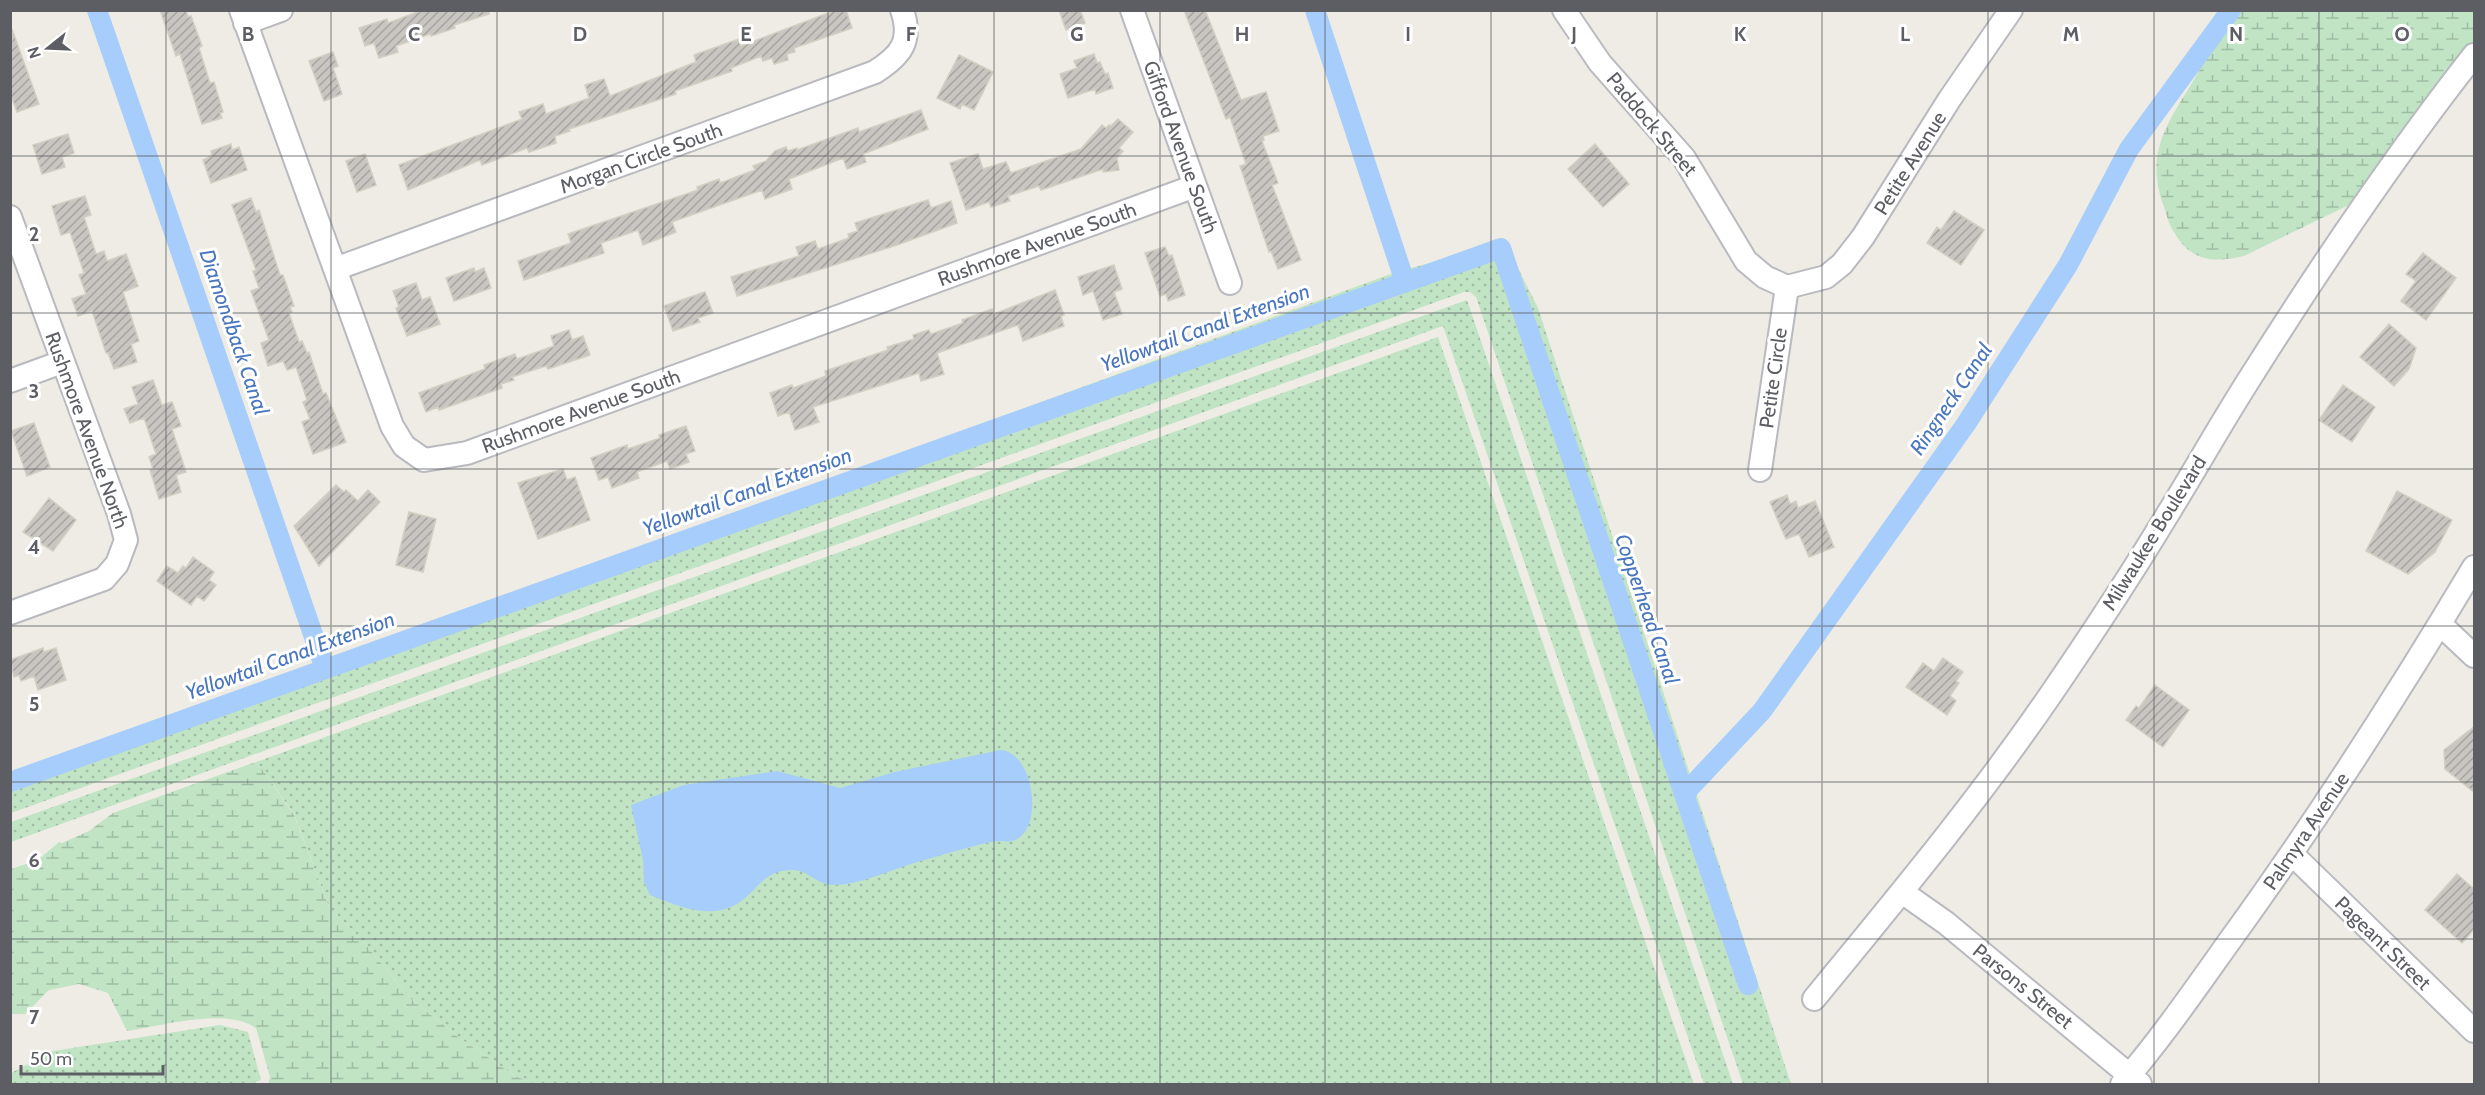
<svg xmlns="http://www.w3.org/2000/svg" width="2485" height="1095" viewBox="0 0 2485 1095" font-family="Cabin,sans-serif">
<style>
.grass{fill:url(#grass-dots)}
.wetland{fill:url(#wetland-marsh)}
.water{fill:#a6cdfb}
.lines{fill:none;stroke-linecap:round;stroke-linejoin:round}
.canal{stroke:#a6cdfb;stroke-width:20}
.building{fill:url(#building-hatch);stroke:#d2cfc2;stroke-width:1.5}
.street-casing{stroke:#b9babf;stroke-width:26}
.street{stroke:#fff;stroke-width:22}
.grid{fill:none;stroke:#5c5e64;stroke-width:1.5;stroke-opacity:0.55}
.labels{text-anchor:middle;stroke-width:6;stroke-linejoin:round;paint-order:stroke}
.street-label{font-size:20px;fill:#5c5e64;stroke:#fff}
.water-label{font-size:21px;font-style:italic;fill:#4a76be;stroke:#fff}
.grid-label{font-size:20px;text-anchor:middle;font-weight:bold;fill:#5c5e64;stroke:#fff;stroke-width:6;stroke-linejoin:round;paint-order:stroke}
</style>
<defs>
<pattern id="grass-dots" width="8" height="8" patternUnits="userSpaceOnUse" patternTransform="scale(1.5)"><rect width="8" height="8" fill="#c1e4c5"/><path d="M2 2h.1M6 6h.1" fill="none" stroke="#a0bca4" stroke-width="1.8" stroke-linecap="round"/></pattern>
<pattern id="wetland-marsh" width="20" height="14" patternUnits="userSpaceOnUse" patternTransform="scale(1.5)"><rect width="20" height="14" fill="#c1e4c5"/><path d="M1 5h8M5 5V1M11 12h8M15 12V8" fill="none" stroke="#a0bca4"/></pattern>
<pattern id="building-hatch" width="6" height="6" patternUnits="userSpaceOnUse" patternTransform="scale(1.5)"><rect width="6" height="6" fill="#c9c6c1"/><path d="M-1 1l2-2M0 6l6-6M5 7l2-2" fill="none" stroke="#a6a4a0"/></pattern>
</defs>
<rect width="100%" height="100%" fill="#eeece4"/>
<path class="grass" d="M1484,249L1508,256L1516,264L1538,308L1791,1084H1743L1476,297L1470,292H1464L11,813V779L1399,271Z
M1467,300L1733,1084H1704L1443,326L11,842V822Z
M1438,337L1694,1084H535L515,1076L458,1037L411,999L365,944L329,907L294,814L260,766L253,763Z
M220,1025L248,1032L261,1080L251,1084H11V1073L53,1051Z"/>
<path class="wetland" d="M2227,11H2474V59L2363,198L2244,256C2213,263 2191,262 2174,232C2169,225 2167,216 2164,207C2142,147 2173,118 2200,69C2211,50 2218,30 2227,11Z
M253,763L260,766L294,815L329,907L365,944L411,999L458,1037L515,1076L535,1084H268L270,1077L256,1028C226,1007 162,1026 127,1031L108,993L79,984L49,990L25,1014H11V869L38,860L59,842L62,843L89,831L113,813Z"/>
<path class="water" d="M1001,750C1035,753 1045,833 1012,841C1008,842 1003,841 999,841C987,842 974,846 963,849C943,855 922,860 902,867C881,874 858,884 836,885C817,886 810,871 794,870C760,869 756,896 733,906C706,919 675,905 650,895L644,882L643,860L631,805L684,785L777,771L840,788L895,772Z"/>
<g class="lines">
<path class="canal" d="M97,10L325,669
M1315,10L1405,282
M10,782L1501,248L1748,985
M1684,794L1762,711L1966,424L2068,265L2129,149L2231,10"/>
</g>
<path class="building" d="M160,10H186L188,17L191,16L202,46L199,48L210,83L214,82L223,112L220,113L222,118L202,124L180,54L176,56Z
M423,10H489V14L454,25L455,28L431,36L430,34L396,46L398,52L379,58L374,43L365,46L359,28L387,19L388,23Z
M836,10H846L852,28L794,48L795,52L787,54L788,60L774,64L772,58L763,61L761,56L731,68L732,71L675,91L676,94L569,129L570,131L555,136L556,143L529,152L527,148L482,165L480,160L408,190L403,176L399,165L522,119L519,112L543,104L546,114L589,98L585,85L604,79L610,96L696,62L694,55L739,39L741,46Z
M1059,10H1080L1085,23L1066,30Z
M1184,10H1205L1241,100L1266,92L1279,131L1263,136L1264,140L1262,141L1278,183L1272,185L1301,260L1278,269L1271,251L1269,252L1240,166L1246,164L1230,117L1226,119Z
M12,29L39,104L17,112L10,93Z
M333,52L338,66L333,68L342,94L324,101L309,61Z
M1094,54L1097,63L1100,62L1105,74L1108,73L1113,88L1096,94L1095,89L1068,98L1060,74L1077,68L1074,61Z
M959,55L993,72L974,110L962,104L960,109L937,98Z
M921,110L928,129L863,154L866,162L847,169L843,158L789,179L792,189L765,199L762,190L680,219L672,222L676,232L643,245L638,230L601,243L604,253L524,280L518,261L571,243L568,234L698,190L697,187L719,179L720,183L755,170L753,166L766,161L775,151L786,147L788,151L797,148V150L858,128L859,132Z
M1118,119L1133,132L1119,148L1123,151L1117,158L1119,170L1103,172V169L1041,190L1039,186L1008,196L1010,201L991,207L989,202L966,210L950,163L978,154L983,169L1006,162L1011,173L1081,149L1102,125L1106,128L1109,125L1111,126Z
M68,134L74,153L62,157L65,167L42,174L33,145Z
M231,144L232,150L239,147L247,170L211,183L203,160L212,156L211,151Z
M1595,144L1629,184L1603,207L1568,169Z
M365,154L376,185L357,192L346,161Z
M85,196L91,215L84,217L96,254L104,251L107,261L126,254L138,286L123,292L139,341L131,344L137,362L114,369L108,353H106L92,311L78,316L72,299L86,294L79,275L84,273L70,232L61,235L52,206Z
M251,198L256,212L259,210L280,275H283L294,306L290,307L292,312L289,313L299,342L302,341L307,353L309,352L323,394L326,393L346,442L313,454L302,422L310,419L303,402L307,400L296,367L287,370L283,361L268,366L261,343L269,340L251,291L259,288L253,271L256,270L232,205Z
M928,200L931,208L951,201L957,223L897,245L737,296L731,277L799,256L796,247L815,241L818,249L849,238L848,234L858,231L855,223Z
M1954,211L1984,230L1961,265L1927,243L1937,227L1941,230Z
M1165,247L1169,256L1172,255L1185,295L1168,301L1166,294L1160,296L1145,253Z
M2423,253L2456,278L2426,320L2401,301L2416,281L2406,274Z
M1114,265L1122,289L1114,292L1122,314L1103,320L1093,291L1083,295L1078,277Z
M474,268L475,272L484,268L491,288L454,301L446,278Z
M416,283L422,300L430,297L440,324L407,336L396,308L399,307L393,291Z
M1055,290L1064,315L1061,316L1064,326L1023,341L1018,325L937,353L944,374L921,381L919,373L813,407L819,422L795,430L789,412L778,416L770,393L792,385L793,388L826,376L825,371L888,350L887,347L914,339L913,335L929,330L931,334L963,323L962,320L992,309L994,314Z
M705,292L713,313L698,318L700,322L673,331L664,306Z
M2389,324L2416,348L2409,369L2394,386L2360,357Z
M569,330L572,340L583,336L590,355L548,369L546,366L512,377L514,380L501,384L502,388L439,410L438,407L426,412L419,393L485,369L484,365L515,354L517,359L554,346L551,336Z
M153,380L162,405L172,402L181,426L172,429L186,472L176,475L181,492L159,499L150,470L153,469L149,457L156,454L144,418L130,423L124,409L138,404L132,387Z
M2343,385L2375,407L2352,442L2319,420Z
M34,423L50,467L27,476L11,431Z
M686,426L695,451L686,454L689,462L670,469L667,461L637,472L639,478L612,488L608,477L599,480L591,458L627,445L628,449L660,438L659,435Z
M563,469L567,480L575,477L590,520L538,539L518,483Z
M336,485L344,492L346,490L358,501L368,490L380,502L319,566L294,526Z
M2397,491L2452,520L2435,552L2408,574L2366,551Z
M1787,495L1790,504L1796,501L1798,508L1815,501L1834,547L1809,557L1799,534L1786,539L1770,502Z
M49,498L76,520L53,551L23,532Z
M409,512L436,519L423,572L396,565Z
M193,557L214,572L209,580L216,585L204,601L197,596L191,605L157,581L167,566L178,573L183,566L186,568Z
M43,648L44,652L56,648L66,680L38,690L34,676L21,681L19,675L14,677L10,660Z
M1943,658L1963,672L1956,681L1959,683L1950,696L1956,701L1947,715L1906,687L1923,663L1934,671Z
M2155,685L2189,710L2163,747L2126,720L2136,706L2139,708Z
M2475,726V793L2445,769L2444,750Z
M2457,874L2475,890V928L2462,943L2425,910Z"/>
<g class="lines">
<g class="street-casing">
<path id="street" d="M241,10L392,426L404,446L424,460L467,453L1195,186
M1132,10L1230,283
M1564,10L1600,63L1684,158L1746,261L1765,277L1787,287
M245,23L281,10
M10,217L119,514L126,540L117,564L104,579L10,613
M335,269L875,72C900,56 913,42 902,10
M1787,287L1826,277L1842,264L1863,237L1949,100L2011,10
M10,381L62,362
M1760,470L1787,287
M2440,624L2474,656
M2292,854L2474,1031
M1902,892L1946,923L2140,1084
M1814,999C1895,900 1977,802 2049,697C2090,637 2131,575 2169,512C2196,468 2222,422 2250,378C2320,267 2393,158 2474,55
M2122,1084C2161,1039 2196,988 2231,939C2318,819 2398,694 2474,567"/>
</g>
<use href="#street" class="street"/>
</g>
<path class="grid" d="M166,10V1084M331,10V1084M497,10V1084M663,10V1084M828,10V1084M994,10V1084M1160,10V1084M1325,10V1084M1491,10V1084M1657,10V1084M1822,10V1084M1988,10V1084M2154,10V1084M2319,10V1084M10,156H2474M10,313H2474M10,469H2474M10,626H2474M10,782H2474M10,939H2474"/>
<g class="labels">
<g class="street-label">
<text transform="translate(1652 124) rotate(50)" y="7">Paddock Street</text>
<text transform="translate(1181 147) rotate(70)" y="7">Gifford Avenue South</text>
<text transform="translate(641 158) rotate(-20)" y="7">Morgan Circle South</text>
<text transform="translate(1910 163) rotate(-58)" y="7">Petite Avenue</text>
<text transform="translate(1037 244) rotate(-20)" y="7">Rushmore Avenue South</text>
<text transform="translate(1773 378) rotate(-82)" y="7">Petite Circle</text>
<text transform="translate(581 411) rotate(-20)" y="7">Rushmore Avenue South</text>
<text transform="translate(87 430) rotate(70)" y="7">Rushmore Avenue North</text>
<text transform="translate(2154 533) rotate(-58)" y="7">Milwaukee Boulevard</text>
<text transform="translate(2306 831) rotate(-56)" y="7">Palmyra Avenue</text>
<text transform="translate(2383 943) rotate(44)" y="7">Pageant Street</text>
<text transform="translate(2023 986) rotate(39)" y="7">Parsons Street</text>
</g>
<g class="water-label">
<text transform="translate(1205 328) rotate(-20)" y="7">Yellowtail Canal Extension</text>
<text transform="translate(234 332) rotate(71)" y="7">Diamondback Canal</text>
<text transform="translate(1951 399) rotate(-56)" y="7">Ringneck Canal</text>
<text transform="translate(747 492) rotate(-20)" y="7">Yellowtail Canal Extension</text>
<text transform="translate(1647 609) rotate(71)" y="7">Copperhead Canal</text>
<text transform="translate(290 656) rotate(-20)" y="7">Yellowtail Canal Extension</text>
</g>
</g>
<g class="grid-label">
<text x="248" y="41">B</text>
<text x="414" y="41">C</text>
<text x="580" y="41">D</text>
<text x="746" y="41">E</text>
<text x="911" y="41">F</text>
<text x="1077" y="41">G</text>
<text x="1242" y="41">H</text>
<text x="1408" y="41">I</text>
<text x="1574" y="41">J</text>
<text x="1740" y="41">K</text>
<text x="1905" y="41">L</text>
<text x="2071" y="41">M</text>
<text x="2236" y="41">N</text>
<text x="2402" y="41">O</text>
<text x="34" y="241">2</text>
<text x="34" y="398">3</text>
<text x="34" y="554">4</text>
<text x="34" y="711">5</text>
<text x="34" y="867">6</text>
<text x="34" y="1024">7</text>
</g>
<rect width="2485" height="1095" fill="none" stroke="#5c5e64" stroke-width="24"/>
<g transform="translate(48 48) rotate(252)" stroke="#ffffff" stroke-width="4.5" paint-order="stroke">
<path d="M0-4.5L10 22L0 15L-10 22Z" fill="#5c5e64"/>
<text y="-9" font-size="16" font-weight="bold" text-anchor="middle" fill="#5c5e64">N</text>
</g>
<path d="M21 1065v9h142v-9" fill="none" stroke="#5c5e64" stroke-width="3"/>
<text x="30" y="1065" font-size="18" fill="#5c5e64" stroke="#ffffff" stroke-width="4.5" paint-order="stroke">50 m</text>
</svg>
